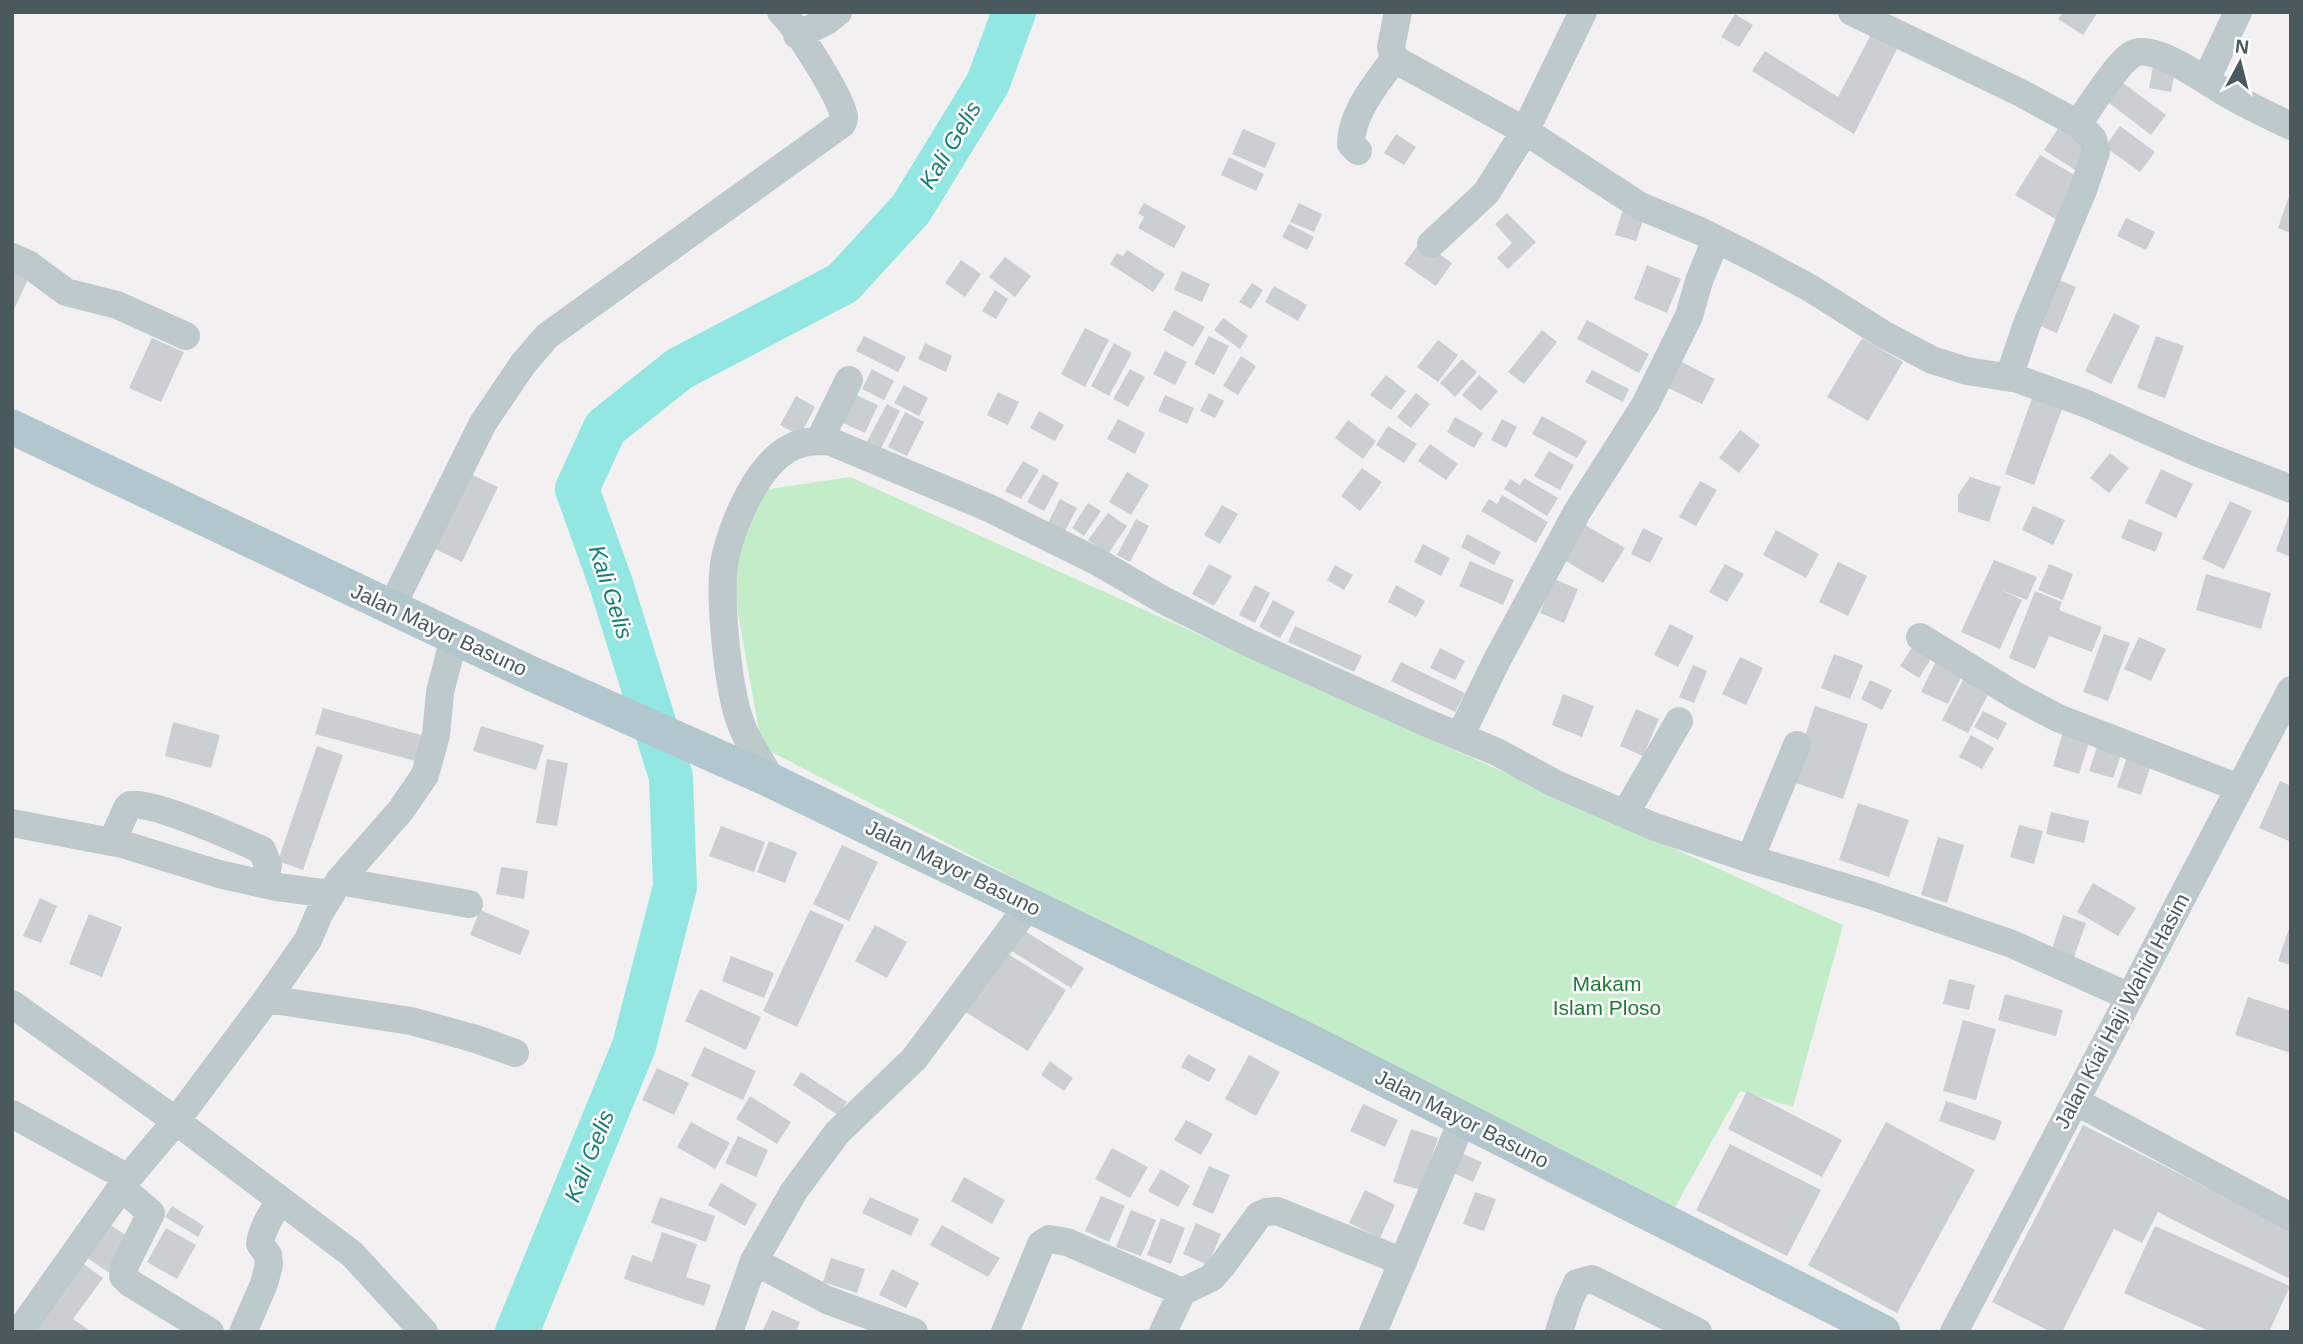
<svg xmlns="http://www.w3.org/2000/svg" width="2303" height="1344" viewBox="0 0 2303 1344" font-family="Arial,sans-serif">
<style>
.green{fill:#c2edc8}
.lines{fill:none;stroke-linecap:round;stroke-linejoin:round}
.river{stroke:#92e7e3;stroke-width:44}
.building{fill:#cbcfd2}
.minor{stroke:#bdc9cc;stroke-width:28}
.major{stroke:#b2c7cd;stroke-width:35}
.labels{text-anchor:middle;stroke-width:5;stroke-linejoin:round;paint-order:stroke}
.street-label{font-size:21px;fill:#49595d;stroke:#fff}
.park-label{font-size:21px;fill:#1d7b34;stroke:#fff}
.water-label{font-size:23px;font-style:italic;fill:#147f7a;stroke:#fff}
</style>
<rect width="100%" height="100%" fill="#f3f0f1"/>
<path class="green" d="M850,477L1843,925L1793,1107L1740,1091L1674,1209L1272,1012L762,747L731,575L757,491Z"/>
<g class="lines">
<path class="river" d="M517,1332L634,1046L675,887L671,777L611,584L577,489L605,428L679,369L843,283L911,209L988,83L1014,12"/>
</g>
<path class="building" d="M2063,12H2098L2083,35L2058,19Z
M1735,14L1753,25L1739,47L1721,37Z
M1874,29L1900,43L1854,134L1752,71L1765,51L1838,97Z
M2154,61L2176,66L2171,92L2149,88Z
M2119,80L2166,115L2151,135L2104,99Z
M2120,126L2155,152L2140,172L2105,147Z
M2059,127L2093,150L2078,172L2044,150Z
M1243,129L1276,143L1265,168L1232,154Z
M1396,134L1416,147L1404,165L1384,153Z
M2040,155L2080,178L2057,220L2015,195Z
M1229,157L1264,174L1256,191L1221,175Z
M2290,193L2291,194V233L2278,228Z
M1144,203L1186,226L1174,248L1138,228L1144,217L1138,213Z
M1299,203L1322,214L1314,232L1290,222Z
M1624,206L1646,212L1636,241L1615,235Z
M1507,213L1536,242L1508,269L1497,258L1512,243L1495,224Z
M2126,218L2155,232L2146,250L2117,236Z
M1289,224L1314,237L1307,250L1282,237Z
M1421,241L1452,263L1436,286L1404,264Z
M1127,250L1165,274L1153,292L1110,264L1117,253L1123,256Z
M1005,257L1031,276L1015,297L989,277Z
M961,260L981,274L965,297L945,283Z
M1647,265L1681,279L1667,313L1634,299Z
M12,269L29,277L12,314Z
M1182,271L1210,284L1202,302L1174,290Z
M2049,276L2076,287L2057,333L2031,322Z
M1252,283L1263,290L1251,309L1239,302Z
M1274,286L1307,305L1298,321L1265,302Z
M995,290L1008,299L996,319L982,311Z
M1174,310L1205,327L1193,347L1163,330Z
M2114,313L2140,326L2111,384L2085,371Z
M1223,318L1248,336L1240,349L1214,330Z
M1587,320L1649,354L1639,373L1577,339Z
M1085,328L1109,340L1085,387L1061,374Z
M1542,330L1557,342L1524,384L1508,372Z
M864,336L906,357L898,372L856,351Z
M1209,336L1229,346L1214,375L1194,364Z
M2156,336L2184,346L2165,398L2137,388Z
M152,338L184,352L161,402L129,388Z
M1862,338L1903,362L1868,421L1827,397Z
M1438,340L1458,355L1438,382L1417,367Z
M925,343L952,356L946,372L918,359Z
M1114,343L1132,353L1109,396L1091,386Z
M1165,351L1187,362L1175,385L1153,374Z
M1241,356L1256,366L1238,395L1223,386Z
M1462,359L1477,372L1455,397L1440,383Z
M1682,362L1715,379L1702,404L1668,388Z
M872,369L894,381L884,400L862,389Z
M1130,369L1145,377L1128,407L1113,399Z
M1592,370L1629,389L1623,402L1585,382Z
M1386,375L1406,391L1391,410L1370,395Z
M1479,375L1498,391L1481,411L1462,395Z
M904,385L928,398L919,416L894,403Z
M2035,390L2065,401L2034,485L2005,474Z
M998,392L1019,402L1008,425L987,415Z
M1209,393L1224,401L1215,418L1200,411Z
M1416,393L1430,404L1411,428L1397,417Z
M854,394L878,405L865,433L841,422Z
M1165,395L1194,408L1187,424L1158,411Z
M796,396L815,407L800,436L780,425Z
M887,404L900,411L880,450L866,443Z
M1039,411L1064,425L1055,441L1030,428Z
M905,412L924,422L907,456L888,447Z
M1542,416L1587,441L1577,458L1532,434Z
M1455,417L1483,433L1474,448L1447,432Z
M1118,419L1145,433L1135,454L1107,439Z
M1502,419L1517,427L1506,448L1491,440Z
M1348,420L1376,441L1363,459L1335,438Z
M1388,426L1417,444L1404,463L1376,445Z
M1740,430L1760,445L1739,473L1719,458Z
M1430,444L1458,464L1446,480L1418,461Z
M1549,451L1574,465L1560,490L1534,476Z
M2110,453L2129,468L2109,493L2090,478Z
M1023,461L1039,470L1021,499L1005,491Z
M449,464L498,487L462,562L413,538Z
M1362,468L1382,482L1360,511L1341,496Z
M2161,469L2193,484L2176,518L2145,503Z
M1127,472L1149,485L1131,515L1109,502Z
M1043,474L1059,483L1044,511L1027,502Z
M1970,477L2001,487L1989,522L1958,512V495Z
M1524,478L1558,498L1547,516L1504,489L1510,479L1520,485Z
M1700,481L1717,490L1696,526L1679,517Z
M1502,495L1548,522L1536,543L1481,511L1489,499L1497,504Z
M1060,499L1077,508L1065,531L1048,523Z
M2230,501L2252,511L2224,569L2202,559Z
M1088,503L1101,511L1084,536L1072,528Z
M1222,505L1238,514L1220,544L1204,535Z
M2033,506L2065,520L2053,545L2022,530Z
M2290,512H2291V557L2276,551Z
M1108,513L1127,526L1108,554L1088,540Z
M1136,519L1149,526L1130,562L1117,555Z
M2129,519L2163,533L2155,552L2121,538Z
M1578,521L1625,548L1603,583L1557,556Z
M1643,528L1663,538L1650,563L1631,554Z
M1776,530L1819,554L1806,578L1763,555Z
M1467,534L1501,552L1494,565L1461,547Z
M1423,544L1450,558L1441,576L1414,562Z
M1994,560L2037,577L2027,600L2001,590L2022,600L2000,649L1961,632Z
M1470,561L1514,580L1503,605L1459,586Z
M1838,562L1867,576L1848,616L1819,602Z
M1209,564L1232,576L1214,606L1192,594Z
M1725,564L1744,574L1727,602L1709,592Z
M2049,564L2073,574L2063,600L2038,590Z
M1335,565L1353,575L1344,590L1327,580Z
M2206,574L2271,593L2261,629L2196,610Z
M1554,579L1578,589L1564,623L1540,613Z
M1255,585L1270,593L1255,623L1239,615Z
M1396,585L1425,601L1416,617L1388,602Z
M2035,591L2062,602L2059,610L2102,627L2092,652L2049,636L2035,669L2009,658Z
M1273,600L1295,612L1280,638L1259,627Z
M1670,624L1694,636L1678,667L1654,655Z
M1295,626L1362,656L1354,672L1288,642Z
M2104,634L2130,643L2108,701L2083,692Z
M2139,637L2166,649L2151,681L2124,669Z
M1915,643L1934,654L1919,678L1900,666Z
M1440,648L1465,661L1455,680L1430,668Z
M1834,654L1863,665L1850,699L1821,688Z
M1939,655L1966,667L1948,704L1921,692Z
M1740,657L1763,668L1746,705L1722,694Z
M1401,662L1465,693L1455,712L1391,681Z
M1693,665L1707,671L1694,703L1679,697Z
M1965,676L1991,689L1968,733L1942,720Z
M1870,680L1892,690L1882,710L1861,699Z
M1563,694L1594,706L1582,737L1552,725Z
M1815,706L1868,724L1843,799L1790,781Z
M323,708L425,736L419,762L315,734Z
M1636,709L1659,719L1643,756L1620,746Z
M1983,711L2007,723L1998,740L1974,727Z
M173,722L220,735L211,768L165,756Z
M2065,725L2092,733L2079,774L2053,766Z
M481,726L544,745L536,770L473,751Z
M1971,735L1994,748L1982,769L1959,757Z
M2098,744L2122,752L2113,778L2089,771Z
M317,746L343,755L303,870L278,861Z
M2128,754L2152,762L2141,795L2117,787Z
M547,759L568,763L557,826L536,823Z
M2280,781L2291,786V842L2259,828Z
M1858,803L1909,820L1889,877L1839,860Z
M2051,812L2089,821L2084,843L2046,834Z
M2019,825L2043,831L2034,864L2010,857Z
M721,826L765,842L754,872L709,856Z
M1938,837L1964,845L1947,903L1921,895Z
M769,841L797,852L785,883L757,872Z
M842,845L878,862L849,921L813,904Z
M501,867L528,871L524,899L496,894Z
M2093,883L2136,908L2118,936L2077,912Z
M40,898L57,906L41,943L23,936Z
M480,910L530,931L520,955L470,935Z
M810,910L844,925L797,1027L763,1011Z
M89,914L122,927L102,977L69,964Z
M2063,915L2086,923L2074,957L2052,949Z
M875,925L907,942L887,978L855,961Z
M2290,926H2291V965L2278,961Z
M1020,928L1084,968L1071,988L1007,948Z
M1000,949L1066,990L1028,1051L962,1010Z
M731,956L774,973L764,998L722,981Z
M1949,979L1975,985L1969,1010L1943,1004Z
M700,989L761,1017L746,1050L685,1021Z
M2005,994L2063,1010L2056,1036L1998,1020Z
M2248,997L2291,1011V1053L2235,1035Z
M1963,1020L1996,1029L1976,1100L1943,1091Z
M704,1047L756,1071L743,1100L691,1076Z
M1188,1054L1216,1069L1209,1082L1181,1067Z
M1249,1055L1280,1072L1256,1116L1225,1099Z
M1050,1061L1073,1078L1064,1091L1041,1075Z
M657,1068L689,1083L674,1115L642,1100Z
M801,1072L847,1102L838,1115L793,1085Z
M1747,1091L1842,1140L1822,1177L1728,1129Z
M750,1096L791,1122L777,1144L736,1119Z
M1946,1101L2002,1121L1995,1141L1939,1121Z
M1363,1104L1398,1120L1385,1147L1350,1131Z
M1186,1120L1213,1134L1201,1155L1174,1140Z
M691,1122L730,1143L715,1169L677,1147Z
M1886,1122L1975,1170L1897,1313L1808,1265Z
M2083,1125L2291,1230V1272L2288,1278L2158,1212L2142,1243L2114,1229L2062,1332H2051L1992,1302Z
M1411,1129L1438,1138L1421,1190L1393,1182Z
M738,1136L768,1150L756,1177L725,1163Z
M1730,1144L1821,1190L1787,1256L1696,1210Z
M1112,1148L1148,1167L1130,1198L1095,1179Z
M1456,1151L1482,1162L1473,1182L1447,1170Z
M1209,1166L1230,1175L1213,1214L1192,1205Z
M1161,1169L1190,1186L1178,1207L1148,1191Z
M964,1177L1005,1200L992,1224L951,1201Z
M721,1183L757,1204L745,1226L708,1205Z
M1365,1190L1395,1205L1380,1238L1349,1223Z
M1475,1192L1496,1199L1484,1231L1463,1224Z
M1101,1196L1125,1206L1109,1242L1085,1231Z
M660,1197L715,1216L706,1242L651,1223Z
M870,1197L919,1219L911,1236L862,1213Z
M172,1206L204,1226L198,1237L165,1217Z
M1131,1210L1156,1220L1141,1256L1116,1247Z
M1161,1218L1185,1228L1171,1264L1147,1255Z
M102,1220L132,1239L110,1273L81,1254Z
M1196,1223L1221,1234L1208,1265L1183,1254Z
M942,1225L1000,1258L988,1277L930,1245Z
M2155,1226L2290,1286L2269,1332H2211L2124,1293Z
M166,1228L196,1245L177,1279L147,1262Z
M662,1232L697,1244L686,1277L711,1285L704,1306L624,1279L632,1255L652,1262Z
M831,1258L865,1269L857,1293L823,1282Z
M78,1260L103,1278L73,1319L92,1332H31Z
M892,1269L919,1283L906,1308L879,1295Z
M772,1310L800,1322L796,1332H762Z"/>
<g class="lines">
<path class="minor" d="M1398,12L1391,47L1394,59L1525,131L1486,193L1431,244
M1583,12L1525,131L1640,206L1700,231L1756,259L1810,288L1883,334L1932,360L1967,371L2018,379L2087,404L2198,453L2291,489
M1852,12L2021,93L2078,124L2093,139L2096,152L2083,190L2027,324L2009,377
M797,35L827,21L838,12
M2206,80L2238,12
M2078,124C2089,108 2117,64 2131,55C2152,40 2209,84 2228,94C2248,106 2270,116 2291,126
M1358,151L1351,144C1351,113 1377,83 1394,59
M12,257L28,264L66,292L117,305L186,336
M819,441L849,380
M391,608L483,423L523,364L547,336L842,124C844,119 845,119 843,113C838,93 796,26 781,12
M1920,637L2016,696L2058,718L2239,788
M1460,736L1497,660L1577,512L1645,405L1689,316L1699,281L1716,239
M772,781C762,762 748,744 741,724C728,690 717,589 726,554C735,519 758,463 792,447C803,441 817,441 829,441L989,508L1098,562L1163,600L1247,642L1425,722L1497,752L1554,783L1655,827L1750,859L1867,894L2012,944L2130,997
M1625,814L1679,721
M12,823L122,844L219,874L277,887L330,894
M112,842L127,808L130,805C153,801 237,839 262,850L268,865L264,884
M1750,859L1797,745
M339,881L469,904
M267,999L411,1021L476,1039L515,1053
M12,1004L176,1121L352,1254L424,1332
M2075,1101L2291,1217
M12,1114L128,1178
M122,1188L151,1213L124,1267L123,1276L130,1283L210,1332
M754,1261L827,1300L914,1332
M19,1332L128,1178L176,1121L267,999L308,940L319,914L339,881L401,810L425,775L436,735L440,692L454,638
M243,1332L264,1284L269,1265L268,1255L260,1244C262,1228 272,1214 280,1200
M729,1332L754,1261L794,1191L837,1133L914,1059L1029,905
M1005,1332L1041,1244L1049,1239L1067,1242L1182,1292L1211,1278L1222,1266L1259,1215L1266,1212L1277,1211L1403,1262
M1163,1332L1182,1292
M1373,1332L1463,1119
M1559,1332L1568,1303L1577,1283L1592,1279L1698,1332
M1954,1332L2291,690"/>
<path class="major" d="M12,427L532,674L772,781L1299,1036L1883,1332"/>
</g>
<g class="labels">
<g class="street-label">
<text transform="translate(439 630) rotate(25)" y="7">Jalan Mayor Basuno</text>
<text transform="translate(953 868) rotate(26)" y="7">Jalan Mayor Basuno</text>
<text transform="translate(2122 1011) rotate(-62)" y="7">Jalan Kiai Haji Wahid Hasim</text>
<text transform="translate(1462 1119) rotate(27)" y="7">Jalan Mayor Basuno</text>
</g>
<g class="park-label">
<text x="1607" y="991">Makam<tspan x="1607" dy="24">Islam Ploso</tspan></text>
</g>
<g class="water-label">
<text transform="translate(950 145) rotate(-59)" y="8">Kali Gelis</text>
<text transform="translate(611 592) rotate(72)" y="8">Kali Gelis</text>
<text transform="translate(589 1156) rotate(-68)" y="8">Kali Gelis</text>
</g>
</g>
<rect width="2303" height="1344" fill="none" stroke="#49595d" stroke-width="28"/>
<g transform="translate(2240 63) rotate(7)" stroke="#ffffff" stroke-width="5" paint-order="stroke">
<path d="M0-5L12 26L0 18L-12 26Z" fill="#49595d"/>
<text y="-10" font-size="19" font-weight="bold" text-anchor="middle" fill="#49595d">N</text>
</g>
</svg>
